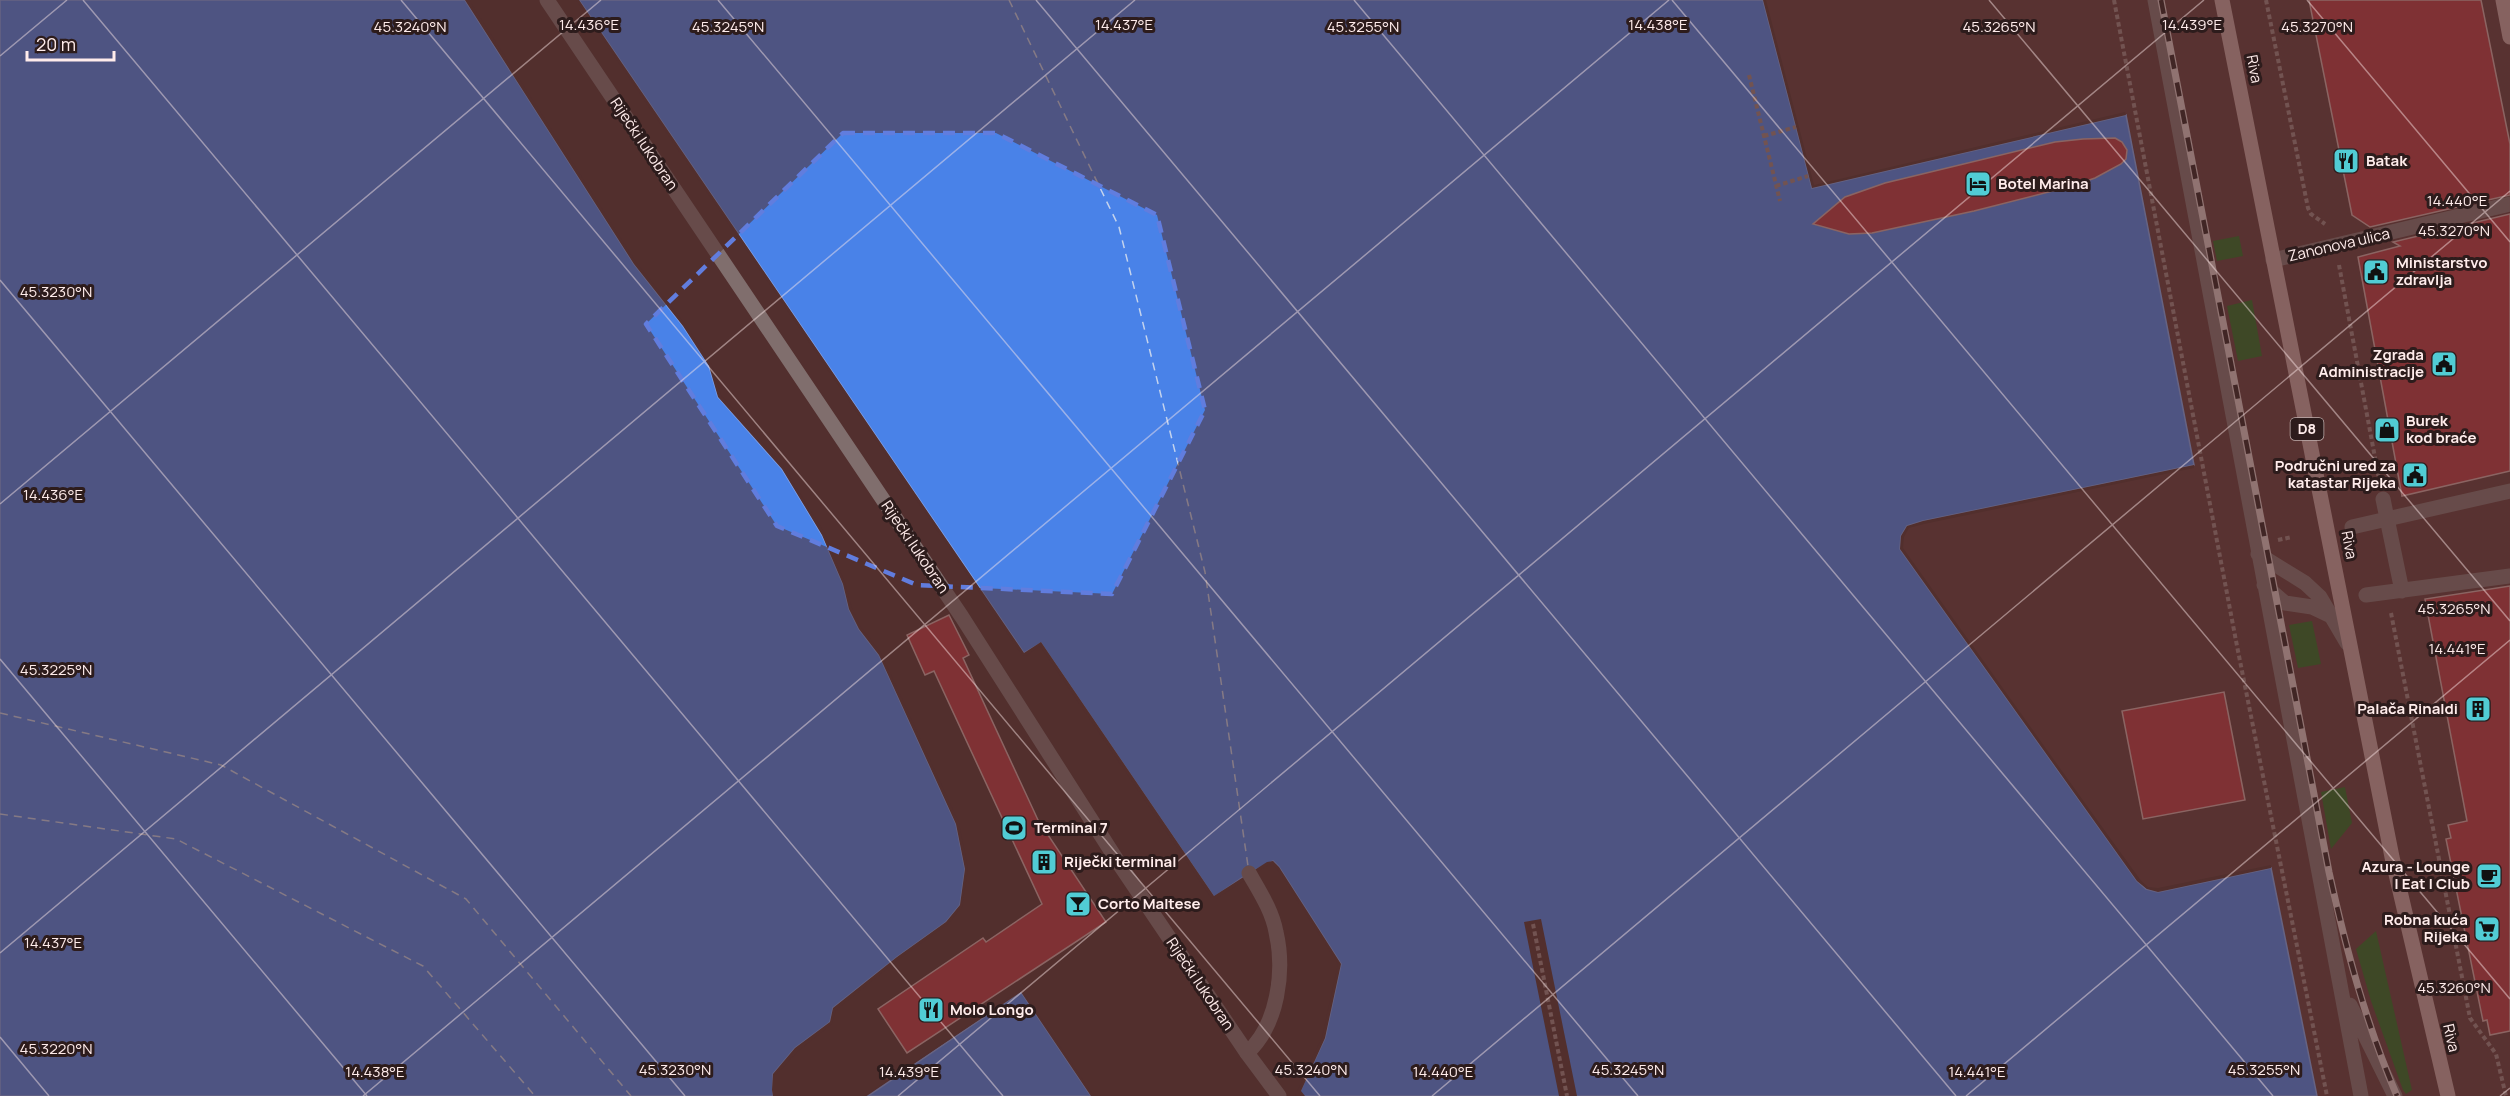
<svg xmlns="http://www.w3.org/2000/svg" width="2510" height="1096" viewBox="0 0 2510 1096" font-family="Manrope,sans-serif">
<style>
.built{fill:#603635}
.green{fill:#27671d}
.water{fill:#4982e8;stroke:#80a2e9;stroke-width:1.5}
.pier{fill:#522f2e}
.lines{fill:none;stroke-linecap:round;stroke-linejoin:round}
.ferry{stroke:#c4d3ed;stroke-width:1.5;stroke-dasharray:8 6;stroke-linecap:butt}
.building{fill:#b6343d;stroke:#d0a5a3;stroke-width:1.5}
.path{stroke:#9a7e7d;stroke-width:4;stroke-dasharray:4.5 3;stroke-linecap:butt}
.service{stroke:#806e6d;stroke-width:15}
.pedestrian{stroke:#806e6d;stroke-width:15}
.minor{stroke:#806e6d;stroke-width:15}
.primary{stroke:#c5a09e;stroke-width:15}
.rail-casing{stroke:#dbc5c4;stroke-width:7}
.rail{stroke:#2d1c1c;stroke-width:4.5;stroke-dasharray:14;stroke-linecap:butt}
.marked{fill:none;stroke:#617dde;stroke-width:4.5;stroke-dasharray:12 8;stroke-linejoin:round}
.ticks{fill:none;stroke:#ffeceb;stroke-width:1.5;stroke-opacity:0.45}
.labels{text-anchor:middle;stroke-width:6;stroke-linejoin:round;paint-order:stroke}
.shield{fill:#2d1c1c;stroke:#c0aead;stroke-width:1.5}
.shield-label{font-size:14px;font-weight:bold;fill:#ffeceb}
.street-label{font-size:15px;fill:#ffeceb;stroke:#2d1c1c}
.poi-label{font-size:15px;font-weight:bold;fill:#ffeceb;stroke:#2d1c1c;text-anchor:start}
.ticks-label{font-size:15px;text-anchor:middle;fill:#ffeceb;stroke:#2d1c1c;stroke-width:6;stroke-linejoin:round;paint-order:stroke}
</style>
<rect width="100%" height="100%" fill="#522f2e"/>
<path class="built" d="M1763,0H2510V1096H2317L2271,868L2158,892L2147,889L1900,549L1907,526L2194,465L2132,140L1812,188Z"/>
<path class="green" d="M2239,236L2243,256L2217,261L2213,241Z
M2252,300L2262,356L2238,361L2227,306Z
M2312,621L2321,664L2298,668L2289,625Z
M2345,787L2352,823L2331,849L2321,792Z
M2376,931L2412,1090L2406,1094L2403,1090L2371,1001L2356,949Z"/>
<path class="water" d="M0,0H465L634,264L683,326L709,366L718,397L782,469L822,535L843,584L849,609L859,629L879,655L956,824L965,869L960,905L946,922L897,957L833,1008L830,1022L795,1048L773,1074V1096H0Z
M579,0H1763L1812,188L2126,115L2194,465L1923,521L1907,526L1901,536L1900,549L2137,881L2146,889L2158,892L2271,868L2317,1096H1298L1325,1038L1341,964L1279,867L1273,861L1249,873L1214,897L1041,643L1024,653Z
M1021,992L1091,1096H868Z"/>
<path class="pier" d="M465,0H469L636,262L685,324L712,365L721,395L784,467L825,534L845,583L852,608L861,627L881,653L959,823L968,869L962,907L948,924L899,959L836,1010L832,1024L798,1051L776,1075V1096H773L772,1090L773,1074L795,1048L830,1022L833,1008L897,957L946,922L960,905L965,869L956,824L879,655L859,629L849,609L843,584L822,535L782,469L718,397L709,366L683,326L634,264Z
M576,0H579L1024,653L1041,642L1214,896L1267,862L1273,861L1279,867L1341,964L1325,1038L1301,1091L1305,1096H1295L1322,1037L1338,964L1277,869L1272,864L1268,865L1216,899H1212L1040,646L1026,656L1022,655Z
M1763,0H1766L1814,185L2125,112L2126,115L1812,188Z
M2194,465V468L1924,524L1909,528L1904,537L1903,548L2139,879L2148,887L2158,888L2271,865V868L2158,892L2147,889L2137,881L1900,549L1901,536L1907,526L1923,521Z
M1541,919L1577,1096H1559L1524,922Z
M1021,989L1094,1096H1091L1021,992L865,1096Z"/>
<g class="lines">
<path class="ferry" d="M1009,0L1119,227L1205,572L1248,866
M0,713L221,765L466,899L631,1096
M0,814L176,839L423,966L535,1096"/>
</g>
<path class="building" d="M2309,0H2481L2510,144V195L2370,227L2352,215Z
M2115,138L2122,142L2127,150L2126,159L2121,164L2095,178L2072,186L1974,211L1872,233L1849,234L1813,224L1845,197L1885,183L2055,142L2083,139Z
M2510,214V471L2402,496L2358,257L2400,246L2393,242Z
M2510,586V1031L2490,1035L2487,1020L2483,1021L2446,839L2451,838L2448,825L2467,821L2425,599Z
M949,615L969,655L963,658L1038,820L1106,922L907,1053L878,1009L983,938L986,942L1042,904L934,671L925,675L907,635Z
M2224,692L2245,800L2143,819L2122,711Z"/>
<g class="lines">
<path class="path" d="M2114,0L2237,646L2327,1096
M2266,0L2308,208L2311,214L2325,224
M1749,75L1780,201
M1764,136L1796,127
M1776,186L1808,176
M2339,265L2379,479
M2278,540L2292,537
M2391,613L2470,1018L2496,1054L2506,1096
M1533,924L1567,1096"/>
<path class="service" d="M547,0L962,617L1120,865L1247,1053C1278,1025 1285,971 1276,932C1272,910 1259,891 1249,873
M2155,0L2361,1096
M2273,260L2510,204
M2258,554L2305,583L2320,597L2347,643
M2264,585L2285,603L2312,607L2333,617
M2350,1005L2395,1096"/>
<path class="pedestrian" d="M2383,499L2402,591
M2352,527L2510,491
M2366,595L2510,576"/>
<path class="minor" d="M1247,1053L1279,1096"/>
<path class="primary" d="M2222,0L2392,857L2448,1096
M2503,0L2510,37"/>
<g class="rail-casing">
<path id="rail" d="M2161,0L2329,872C2346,949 2366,1024 2397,1096"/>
</g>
<use href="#rail" class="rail"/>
</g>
<path d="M0 0H2510V1096H0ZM843,133H996L1157,215L1205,410L1112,594L917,585L777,526L646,324Z" fill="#522f2e" fill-opacity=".55" fill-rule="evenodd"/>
<path class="marked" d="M843,133H996L1157,215L1205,410L1112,594L917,585L777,526L646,324Z"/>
<path class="ticks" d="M83,0L1003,1096M401,0L1320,1096M718,0L1638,1096M1036,0L1956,1096M1354,0L2273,1096M1672,0L2510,999M1989,0L2510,621M2307,0L2510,242M0,56L67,0M0,280L685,1096M0,504L601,0M0,659L367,1096M0,953L1135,0M0,1037L49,1096M363,1096L1669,0M898,1096L2204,0M1432,1096L2510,191M1966,1096L2510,640M2500,1096L2510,1088"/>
<defs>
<g id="restaurant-square" transform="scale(1.35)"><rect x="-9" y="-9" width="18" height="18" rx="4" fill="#51ccd4" stroke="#2d1c1c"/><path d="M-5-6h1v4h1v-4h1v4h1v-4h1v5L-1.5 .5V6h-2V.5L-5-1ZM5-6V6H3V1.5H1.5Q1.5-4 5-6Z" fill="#111"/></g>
<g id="hotel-square" transform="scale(1.35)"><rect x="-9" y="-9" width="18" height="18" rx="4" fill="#51ccd4" stroke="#2d1c1c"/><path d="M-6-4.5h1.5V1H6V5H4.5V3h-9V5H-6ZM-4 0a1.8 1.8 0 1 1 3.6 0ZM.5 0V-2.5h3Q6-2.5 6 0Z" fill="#111"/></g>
<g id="civic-square" transform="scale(1.35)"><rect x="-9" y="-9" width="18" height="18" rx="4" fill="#51ccd4" stroke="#2d1c1c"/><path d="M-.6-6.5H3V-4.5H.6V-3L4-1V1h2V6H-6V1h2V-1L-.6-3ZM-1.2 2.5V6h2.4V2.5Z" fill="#111"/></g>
<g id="shop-square" transform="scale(1.35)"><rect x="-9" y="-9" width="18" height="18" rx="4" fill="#51ccd4" stroke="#2d1c1c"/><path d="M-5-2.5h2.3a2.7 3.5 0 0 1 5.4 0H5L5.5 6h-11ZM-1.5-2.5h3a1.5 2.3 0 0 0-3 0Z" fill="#111"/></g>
<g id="building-square" transform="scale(1.35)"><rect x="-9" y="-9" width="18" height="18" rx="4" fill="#51ccd4" stroke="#2d1c1c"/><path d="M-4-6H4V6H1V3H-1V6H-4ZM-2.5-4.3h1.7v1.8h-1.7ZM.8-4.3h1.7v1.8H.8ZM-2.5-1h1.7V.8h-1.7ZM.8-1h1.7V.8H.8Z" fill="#111"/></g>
<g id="stadium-square" transform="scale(1.35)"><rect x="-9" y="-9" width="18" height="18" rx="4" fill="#51ccd4" stroke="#2d1c1c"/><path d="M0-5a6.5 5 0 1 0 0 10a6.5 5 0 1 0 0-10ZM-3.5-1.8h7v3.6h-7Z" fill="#111"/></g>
<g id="cafe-square" transform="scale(1.35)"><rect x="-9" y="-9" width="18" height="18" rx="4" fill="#51ccd4" stroke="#2d1c1c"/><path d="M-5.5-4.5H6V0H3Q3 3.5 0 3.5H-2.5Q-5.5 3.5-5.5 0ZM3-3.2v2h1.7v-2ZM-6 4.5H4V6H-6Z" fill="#111"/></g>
<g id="bar-square" transform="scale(1.35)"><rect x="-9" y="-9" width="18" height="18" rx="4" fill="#51ccd4" stroke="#2d1c1c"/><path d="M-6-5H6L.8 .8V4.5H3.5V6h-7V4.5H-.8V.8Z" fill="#111"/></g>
<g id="supermarket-square" transform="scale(1.35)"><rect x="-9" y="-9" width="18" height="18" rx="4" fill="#51ccd4" stroke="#2d1c1c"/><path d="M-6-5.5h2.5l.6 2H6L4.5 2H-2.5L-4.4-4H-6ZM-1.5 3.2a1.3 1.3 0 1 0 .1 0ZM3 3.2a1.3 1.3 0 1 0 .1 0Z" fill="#111"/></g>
</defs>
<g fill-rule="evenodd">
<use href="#restaurant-square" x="2346" y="161"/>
<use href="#hotel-square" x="1978" y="184"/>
<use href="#civic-square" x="2376" y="272"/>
<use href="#civic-square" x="2444" y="364"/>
<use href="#shop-square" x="2387" y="430"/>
<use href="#civic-square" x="2415" y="475"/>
<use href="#building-square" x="2478" y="709"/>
<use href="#stadium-square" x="1014" y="828"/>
<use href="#building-square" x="1044" y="862"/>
<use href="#cafe-square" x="2489" y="876"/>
<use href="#bar-square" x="1078" y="904"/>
<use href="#supermarket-square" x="2487" y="929"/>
<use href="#restaurant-square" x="931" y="1010"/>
</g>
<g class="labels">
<rect class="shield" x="2290.5" y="418" width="33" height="22" rx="4.5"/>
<g class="shield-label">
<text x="2307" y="434">D8</text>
</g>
<g class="street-label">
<text transform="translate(2254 69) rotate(79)" y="5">Riva</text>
<text transform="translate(644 144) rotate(56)" y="5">Riječki lukobran</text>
<text transform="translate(2339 245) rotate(-13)" y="5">Zanonova ulica</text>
<text transform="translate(2349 545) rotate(79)" y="5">Riva</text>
<text transform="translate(915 547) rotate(56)" y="5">Riječki lukobran</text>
<text transform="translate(1200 984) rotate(56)" y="5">Riječki lukobran</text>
<text transform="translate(2451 1038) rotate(77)" y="5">Riva</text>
</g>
<g class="poi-label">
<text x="2366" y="166">Batak</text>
<text x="1998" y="189">Botel Marina</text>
<text x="2396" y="268">Ministarstvo<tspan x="2396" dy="17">zdravlja</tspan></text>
<text x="2424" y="360" text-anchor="end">Zgrada<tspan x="2424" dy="17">Administracije</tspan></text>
<text x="2406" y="426">Burek<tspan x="2406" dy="17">kod braće</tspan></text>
<text x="2396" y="471" text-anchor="end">Područni ured za<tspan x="2396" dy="17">katastar Rijeka</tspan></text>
<text x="2458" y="714" text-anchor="end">Palača Rinaldi</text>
<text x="1034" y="833">Terminal 7</text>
<text x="1064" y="867">Riječki terminal</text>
<text x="2470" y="872" text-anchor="end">Azura - Lounge<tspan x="2470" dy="17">| Eat | Club</tspan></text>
<text x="1098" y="909">Corto Maltese</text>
<text x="2468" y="925" text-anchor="end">Robna kuća<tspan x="2468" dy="17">Rijeka</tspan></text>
<text x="950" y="1015">Molo Longo</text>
</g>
</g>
<g class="ticks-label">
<text x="589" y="30">14.436°E</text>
<text x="1124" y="30">14.437°E</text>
<text x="1658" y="30">14.438°E</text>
<text x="2192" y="30">14.439°E</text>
<text x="410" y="32">45.3240°N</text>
<text x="728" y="32">45.3245°N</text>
<text x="1363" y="32">45.3255°N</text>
<text x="1999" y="32">45.3265°N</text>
<text x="2317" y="32">45.3270°N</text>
<text x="2457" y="206">14.440°E</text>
<text x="2454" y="236">45.3270°N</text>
<text x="56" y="297">45.3230°N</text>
<text x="53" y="500">14.436°E</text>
<text x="2454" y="614">45.3265°N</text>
<text x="2457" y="654">14.441°E</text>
<text x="56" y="675">45.3225°N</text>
<text x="53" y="948">14.437°E</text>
<text x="2454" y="993">45.3260°N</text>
<text x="56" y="1054">45.3220°N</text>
<text x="675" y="1075">45.3230°N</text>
<text x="1311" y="1075">45.3240°N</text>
<text x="1628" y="1075">45.3245°N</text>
<text x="2264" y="1075">45.3255°N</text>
<text x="375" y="1077">14.438°E</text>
<text x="909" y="1077">14.439°E</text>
<text x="1443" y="1077">14.440°E</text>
<text x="1977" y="1077">14.441°E</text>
</g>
<path d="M27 51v9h87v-9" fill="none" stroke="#ffeceb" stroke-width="3"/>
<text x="36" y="51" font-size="18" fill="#ffeceb" stroke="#2d1c1c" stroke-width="4.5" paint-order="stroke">20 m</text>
</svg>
